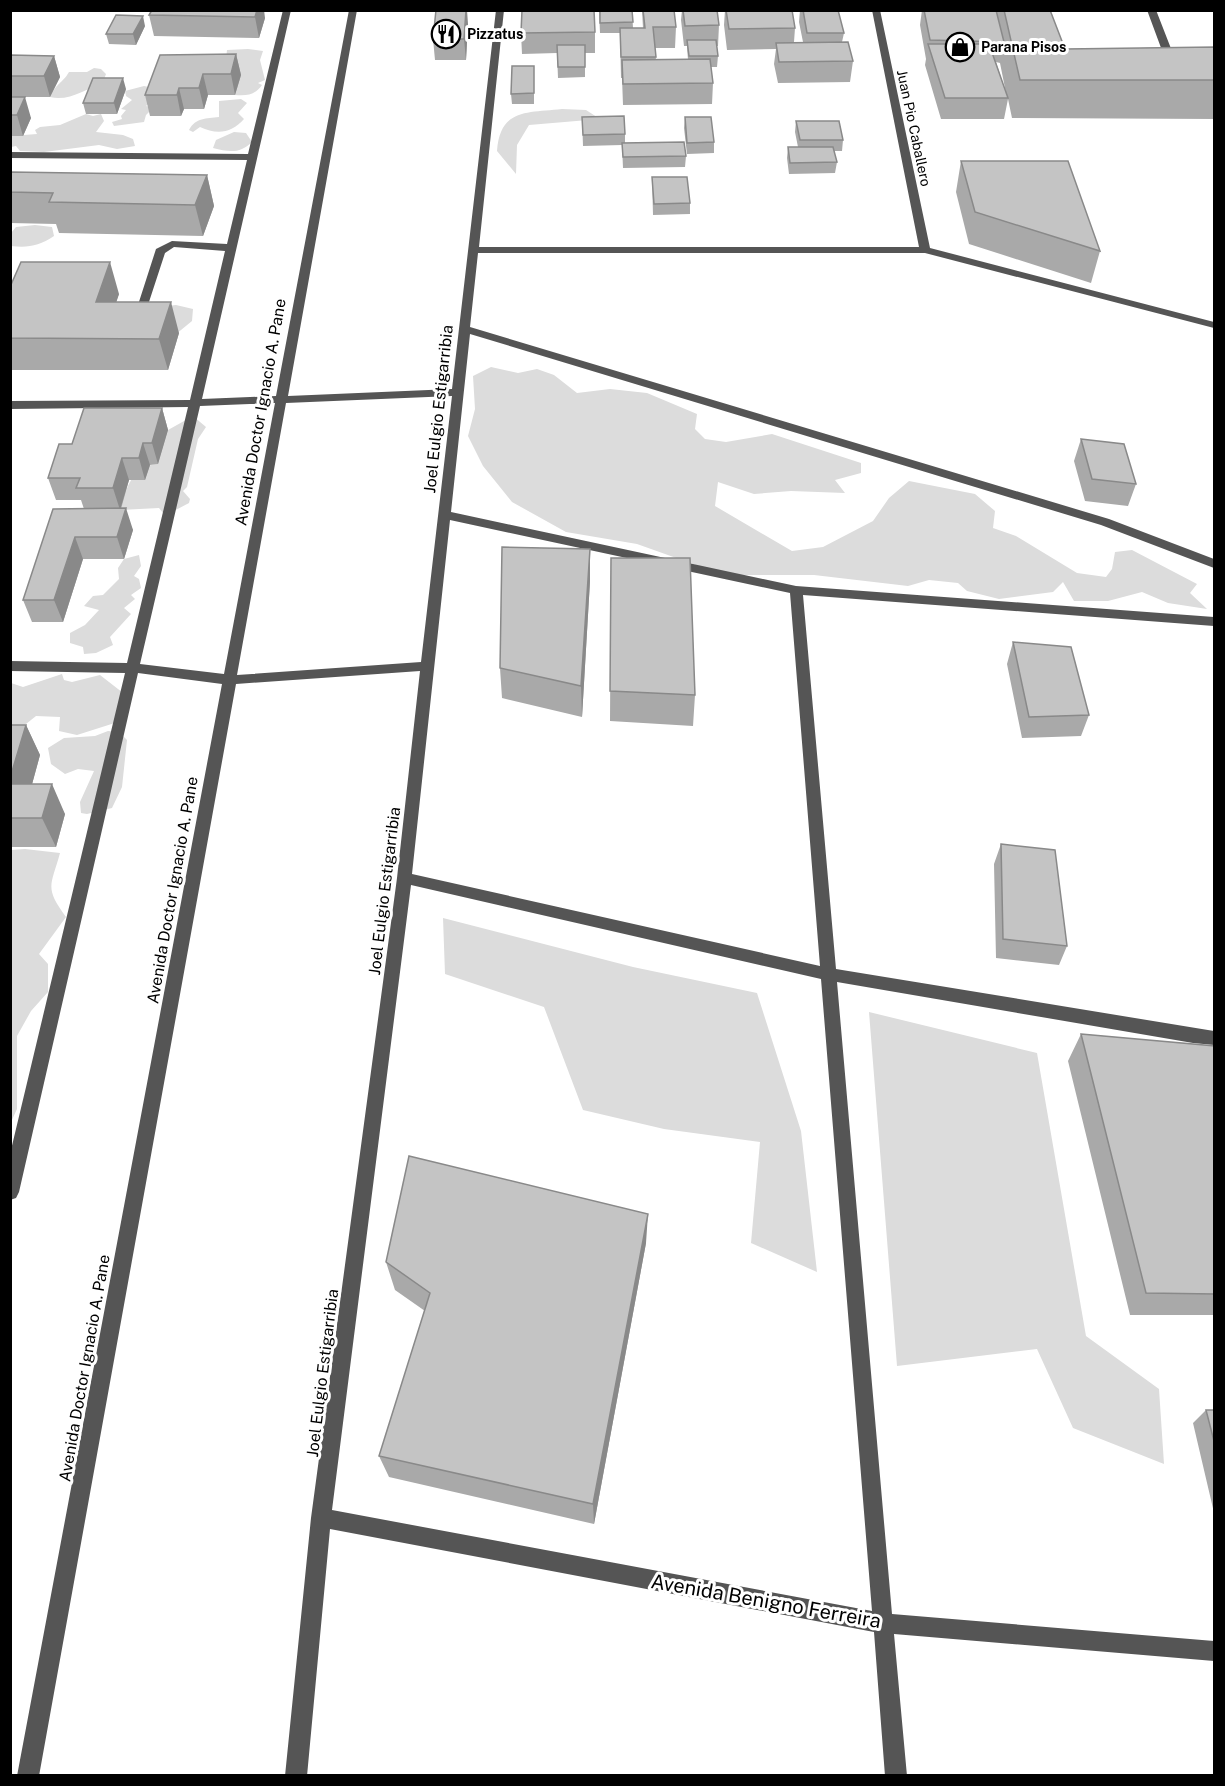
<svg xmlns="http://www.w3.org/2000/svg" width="1225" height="1786" viewBox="0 0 1225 1786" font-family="'Public Sans',sans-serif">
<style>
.green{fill:#dcdcdc}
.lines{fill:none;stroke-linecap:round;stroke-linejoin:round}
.minor{fill:#555;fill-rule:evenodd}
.wall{fill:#a9a9a9;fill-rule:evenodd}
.shaded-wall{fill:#898989}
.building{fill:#c4c4c4;stroke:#898989;stroke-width:1.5}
.labels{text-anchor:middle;stroke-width:6;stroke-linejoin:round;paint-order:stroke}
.far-poi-label{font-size:14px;font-weight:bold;fill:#000;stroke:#fff;text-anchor:start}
.far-street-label{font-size:14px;fill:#000;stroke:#fff}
.street-label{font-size:16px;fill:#000;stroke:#fff}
.near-street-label{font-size:20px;fill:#000;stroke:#fff}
</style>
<rect width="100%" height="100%" fill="#fff"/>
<path class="green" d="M248,49L263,51L260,60L265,80L258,83L262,85C255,95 247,96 235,95L240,75L226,59L227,50Z
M94,68L101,69L106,74L103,82C87,89 68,102 50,97C57,82 62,84 69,72H87Z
M144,86L153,88L151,102L146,106L153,108L146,115L144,122L114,126L112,122L122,119L121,116L126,110L121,109L132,100L126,96L125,91Z
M241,99L247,103L238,113L244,119C232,133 217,135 200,127L193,132L189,130C196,117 206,119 219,117V101Z
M562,109L586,110L600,119L529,125L517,145L516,174L497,151C500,108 528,113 562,109Z
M86,114L93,116L101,114L104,121L96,132L123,135L133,139L135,146L117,149L99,145L44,152L20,151L16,146L11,147V136L37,134L35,130L40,127L60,125Z
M234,132L246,133L252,142C240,154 229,152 213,148L216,140Z
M35,225L52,227L54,236C39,246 28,248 11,246V233L16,227Z
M176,305L193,309L192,321L170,339L151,332L157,307Z
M491,367L518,373L537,369L554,375L577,393L610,389L647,393L697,414L695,429L705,439L726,442L772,434L861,463V473L835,480L845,493L791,491L754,494L718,482L715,506L792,551L823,547L873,521L889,498L909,481L975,494L995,511L993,528L1016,536L1077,573L1106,577L1112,569L1115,552L1132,550L1197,584L1190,593L1207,609L1168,603L1142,592L1108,601H1074L1063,582L1053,592L999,599L967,591L958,583L929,580L908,586L814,575H724L637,544L566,532L512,502L483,466L468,436L475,409L473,376Z
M193,416L206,427L198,439L187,487L183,491L190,499L189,503L170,513H163L159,508L120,510C126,489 132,465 158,464L168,430Z
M139,555L141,566L134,576L139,579L141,588L131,595L135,599L124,608L131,614L110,637L113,645L96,653L84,654L83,647L70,643V633L85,625L99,610L84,606L93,596L103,595L119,579L118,568L124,559Z
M62,674L64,680L72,682L100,675L127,696L121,721L77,735L59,731L60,717L36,716L11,736V683L23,687Z
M108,731L119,732L127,740L122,787L112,808L87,814L81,813L80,802L94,771L78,769L65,774L51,764L48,748L64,738L95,736Z
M25,849L60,853C51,886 44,887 66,917L39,954L48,964V992L31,1011L17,1036V1109L11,1122V850Z
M443,918L633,967L757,993L801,1131L817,1272L751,1243L760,1142L664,1129L583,1110L544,1007L445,974Z
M869,1012L1037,1053L1086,1336L1159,1389L1164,1464L1073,1428L1037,1349L897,1366Z"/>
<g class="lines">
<path class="minor" d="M283,10H291L202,399L276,396L349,10H357L288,396L452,389L496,10H504L479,247H919L872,10H880L930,248L1214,322V328L925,253H478L470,327L1109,519L1214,559V568L1101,525L470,334L451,512L796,586L1214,617V626L803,595L836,969L1214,1031V1045L1193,1043L837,982L892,1614L1214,1641V1661L894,1634L907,1776H885L874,1632L330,1529L307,1776H285L311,1518L397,878L420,671L236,684L39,1776H17L222,684L138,673L19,1192L16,1198L10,1200V1154L125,673L10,671V661L127,663L188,407L10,409V401L190,400L225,251L174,247L165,253L147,308L142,311L137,308L156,249L172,241L227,244L247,160L10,158V152L248,154ZM452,396L421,662L237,675L286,403ZM275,403L224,674L140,664L200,406ZM450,520L790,593L820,966L412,874ZM411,885L821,979L872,1611L332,1510Z
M1147,10H1156L1177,64L1175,66L1167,64Z"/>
</g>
<path class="wall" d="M152,10L265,18L259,38L154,36L149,15Z
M599,10H632L633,28H643L642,10H674L676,27L675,48H655L656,60H688L687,46H684L681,20L682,10H717L719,25L718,46H717L718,56L717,67H711L713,83L712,104L623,105L622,78H621L620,33H600Z
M725,10H792L795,28L794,42H803L799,22L800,10H838L844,33L842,42L853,61L850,82L778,83L774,64L776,49L727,50L724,25Z
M922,10H996L997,12V10H1050L1065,49L1215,47V119L1012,118L1008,99L1004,119H941L925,65L926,59L920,25ZM996,62L1000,63L1006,93Z
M468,24L466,60H435L433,39Z
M145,26L136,45L109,44L106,34Z
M595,32V53H585V77L558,78L557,53L522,54L521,33Z
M236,54L241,75L235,95H208L204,109H184L181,116H150L145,95Z
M10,55L54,56L60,77L50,97H10Z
M534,66V104H512L511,94Z
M126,89L117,114H86L83,103Z
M10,97L31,118L23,136H10Z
M582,117L625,134V143L686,156L685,167L623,168L622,145L583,146Z
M685,117L714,142V153L687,154L684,128Z
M796,121L843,140L842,151H834L837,162L835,173L789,174L787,158L788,147H798L795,132Z
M961,161L1100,251L1091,283L969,244L956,192Z
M10,172L207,175L214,206L203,236L59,233L56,224L10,223Z
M652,177L690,203V214L653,215Z
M10,287L119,294L116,302L179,333L168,370H10Z
M162,408L168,430L158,464L150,465L145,480H129L121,509L133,530L124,559H83L63,622H32L23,600L84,509L81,500H56L48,478L72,444Z
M1081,439L1136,484L1128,506L1085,501L1074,461Z
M590,549V581L582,717L502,698L500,668Z
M611,558L695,695L693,726L610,721Z
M1013,642L1089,715L1081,736L1022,738L1007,664Z
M10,725H26L40,755L32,784L65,814L56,847H10Z
M1001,844L1067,946L1059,965L996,958L994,864Z
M1081,1034L1215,1046V1315H1130L1068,1061Z
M646,1243L594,1524L389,1477L379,1456L425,1311L395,1290L386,1262Z
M1206,1410H1215V1517L1193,1423Z"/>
<path class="shaded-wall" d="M257,10H264L265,18L259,38L255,17Z
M466,10H467L468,24L466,60L464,39Z
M143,16L145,26L136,45L133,34Z
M236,54L241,75L235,95L231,74Z
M54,56L60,77L50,97L44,76Z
M203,74L208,95L204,109L199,88Z
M123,78L126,89L117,114L114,103Z
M179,88L184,109L181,116L177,95Z
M25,97L31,118L23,136L17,115Z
M207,175L214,206L203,236L195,205Z
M110,262L119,294L106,333L96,302Z
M171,302L179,333L168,370L159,339Z
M162,408L168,430L158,464L152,443Z
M143,443L150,465L145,480L139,458Z
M122,458L129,480L120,510L113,488Z
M126,508L133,530L124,559L117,537Z
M75,537L83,559L63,622L54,600Z
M590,549V581L582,717L581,686Z
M26,725L40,755L24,814L10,787V778Z
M52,784L65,814L56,847L42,818Z
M648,1214L646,1243L594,1524L593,1504Z"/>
<path class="building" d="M152,10H257L255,17L149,15Z
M436,10H466L464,39H433Z
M522,10H594L595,32L521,33Z
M600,10H632L633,22L600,23Z
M643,10H674L676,27H653L656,57H621L620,28H645Z
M683,10H717L719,25L685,26Z
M726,10H792L795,28L729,29Z
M803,10H838L844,33H807Z
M924,10H996L1004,42L930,40Z
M1004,10H1050L1065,49L1215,47V80H1020Z
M116,15L143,16L133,34H106Z
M687,40H716L718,56H689Z
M848,42L853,61L779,62L776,43Z
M928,44H989L1008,98H945Z
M557,45H585V67H558Z
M236,54L231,74H203L199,88H179L177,95H145L160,55Z
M10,55L54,56L44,76H10Z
M710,59L713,83L623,84L622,60Z
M512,66H534V93L511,94Z
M93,78H123L114,103H83Z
M10,97H25L17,115H10Z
M624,116L625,134L583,135L582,117Z
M685,117H711L714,142L687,143Z
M796,121H839L843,140H800Z
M684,142L686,156L623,157L622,143Z
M788,147H833L837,162L790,163Z
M961,161H1068L1100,251L975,212Z
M10,172L207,175L195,205L49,202L53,193L10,192Z
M652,177H687L690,203L654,204Z
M21,262H110L96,302H171L159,339L10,338V287Z
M84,408H162L152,443H143L139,458H122L113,488H76L80,478H48L59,444H72Z
M1081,439L1124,444L1136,484L1092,479Z
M126,508L117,537H75L54,600H23L53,509Z
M502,547L590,549L581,686L500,668Z
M611,558H690L695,695L610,691Z
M1013,642L1071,647L1089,715L1029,717Z
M10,725H26L10,778Z
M10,784H52L42,818H10Z
M1001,844L1055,850L1067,946L1003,939Z
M1081,1034L1215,1046V1294L1146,1293Z
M409,1156L648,1214L593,1504L379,1456L430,1293L386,1262Z
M1206,1410H1215V1445Z"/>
<defs>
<g id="restaurant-ring" transform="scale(1.5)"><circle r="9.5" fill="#fff" stroke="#000" stroke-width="1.5"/><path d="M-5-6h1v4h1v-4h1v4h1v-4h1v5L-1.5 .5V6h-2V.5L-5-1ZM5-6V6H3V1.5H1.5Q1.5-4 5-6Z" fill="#000"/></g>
<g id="shop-ring" transform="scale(1.5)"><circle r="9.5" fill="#fff" stroke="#000" stroke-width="1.5"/><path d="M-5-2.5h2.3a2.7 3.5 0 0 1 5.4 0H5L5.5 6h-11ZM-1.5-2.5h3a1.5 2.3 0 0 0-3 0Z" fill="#000"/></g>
</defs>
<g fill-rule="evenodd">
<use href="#restaurant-ring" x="446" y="34"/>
<use href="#shop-ring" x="960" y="47"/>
</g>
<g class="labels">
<g class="far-poi-label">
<text x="467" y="39">Pizzatus</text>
<text x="981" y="52">Parana Pisos</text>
</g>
<g class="far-street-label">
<text transform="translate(914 128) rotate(78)" y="5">Juan Pio Caballero</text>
</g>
<g class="street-label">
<text transform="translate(438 409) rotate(-84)" y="6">Joel Eulgio Estigarribia</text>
<text transform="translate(260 412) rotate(-80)" y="6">Avenida Doctor Ignacio A. Pane</text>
<text transform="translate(172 890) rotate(-80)" y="6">Avenida Doctor Ignacio A. Pane</text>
<text transform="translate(384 891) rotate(-83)" y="6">Joel Eulgio Estigarribia</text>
<text transform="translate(84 1368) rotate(-80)" y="6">Avenida Doctor Ignacio A. Pane</text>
<text transform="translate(322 1373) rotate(-83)" y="6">Joel Eulgio Estigarribia</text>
</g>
<g class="near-street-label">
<text transform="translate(766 1601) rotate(10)" y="7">Avenida Benigno Ferreira</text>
</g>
</g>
<rect width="1225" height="1786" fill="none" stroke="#000000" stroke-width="24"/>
</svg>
